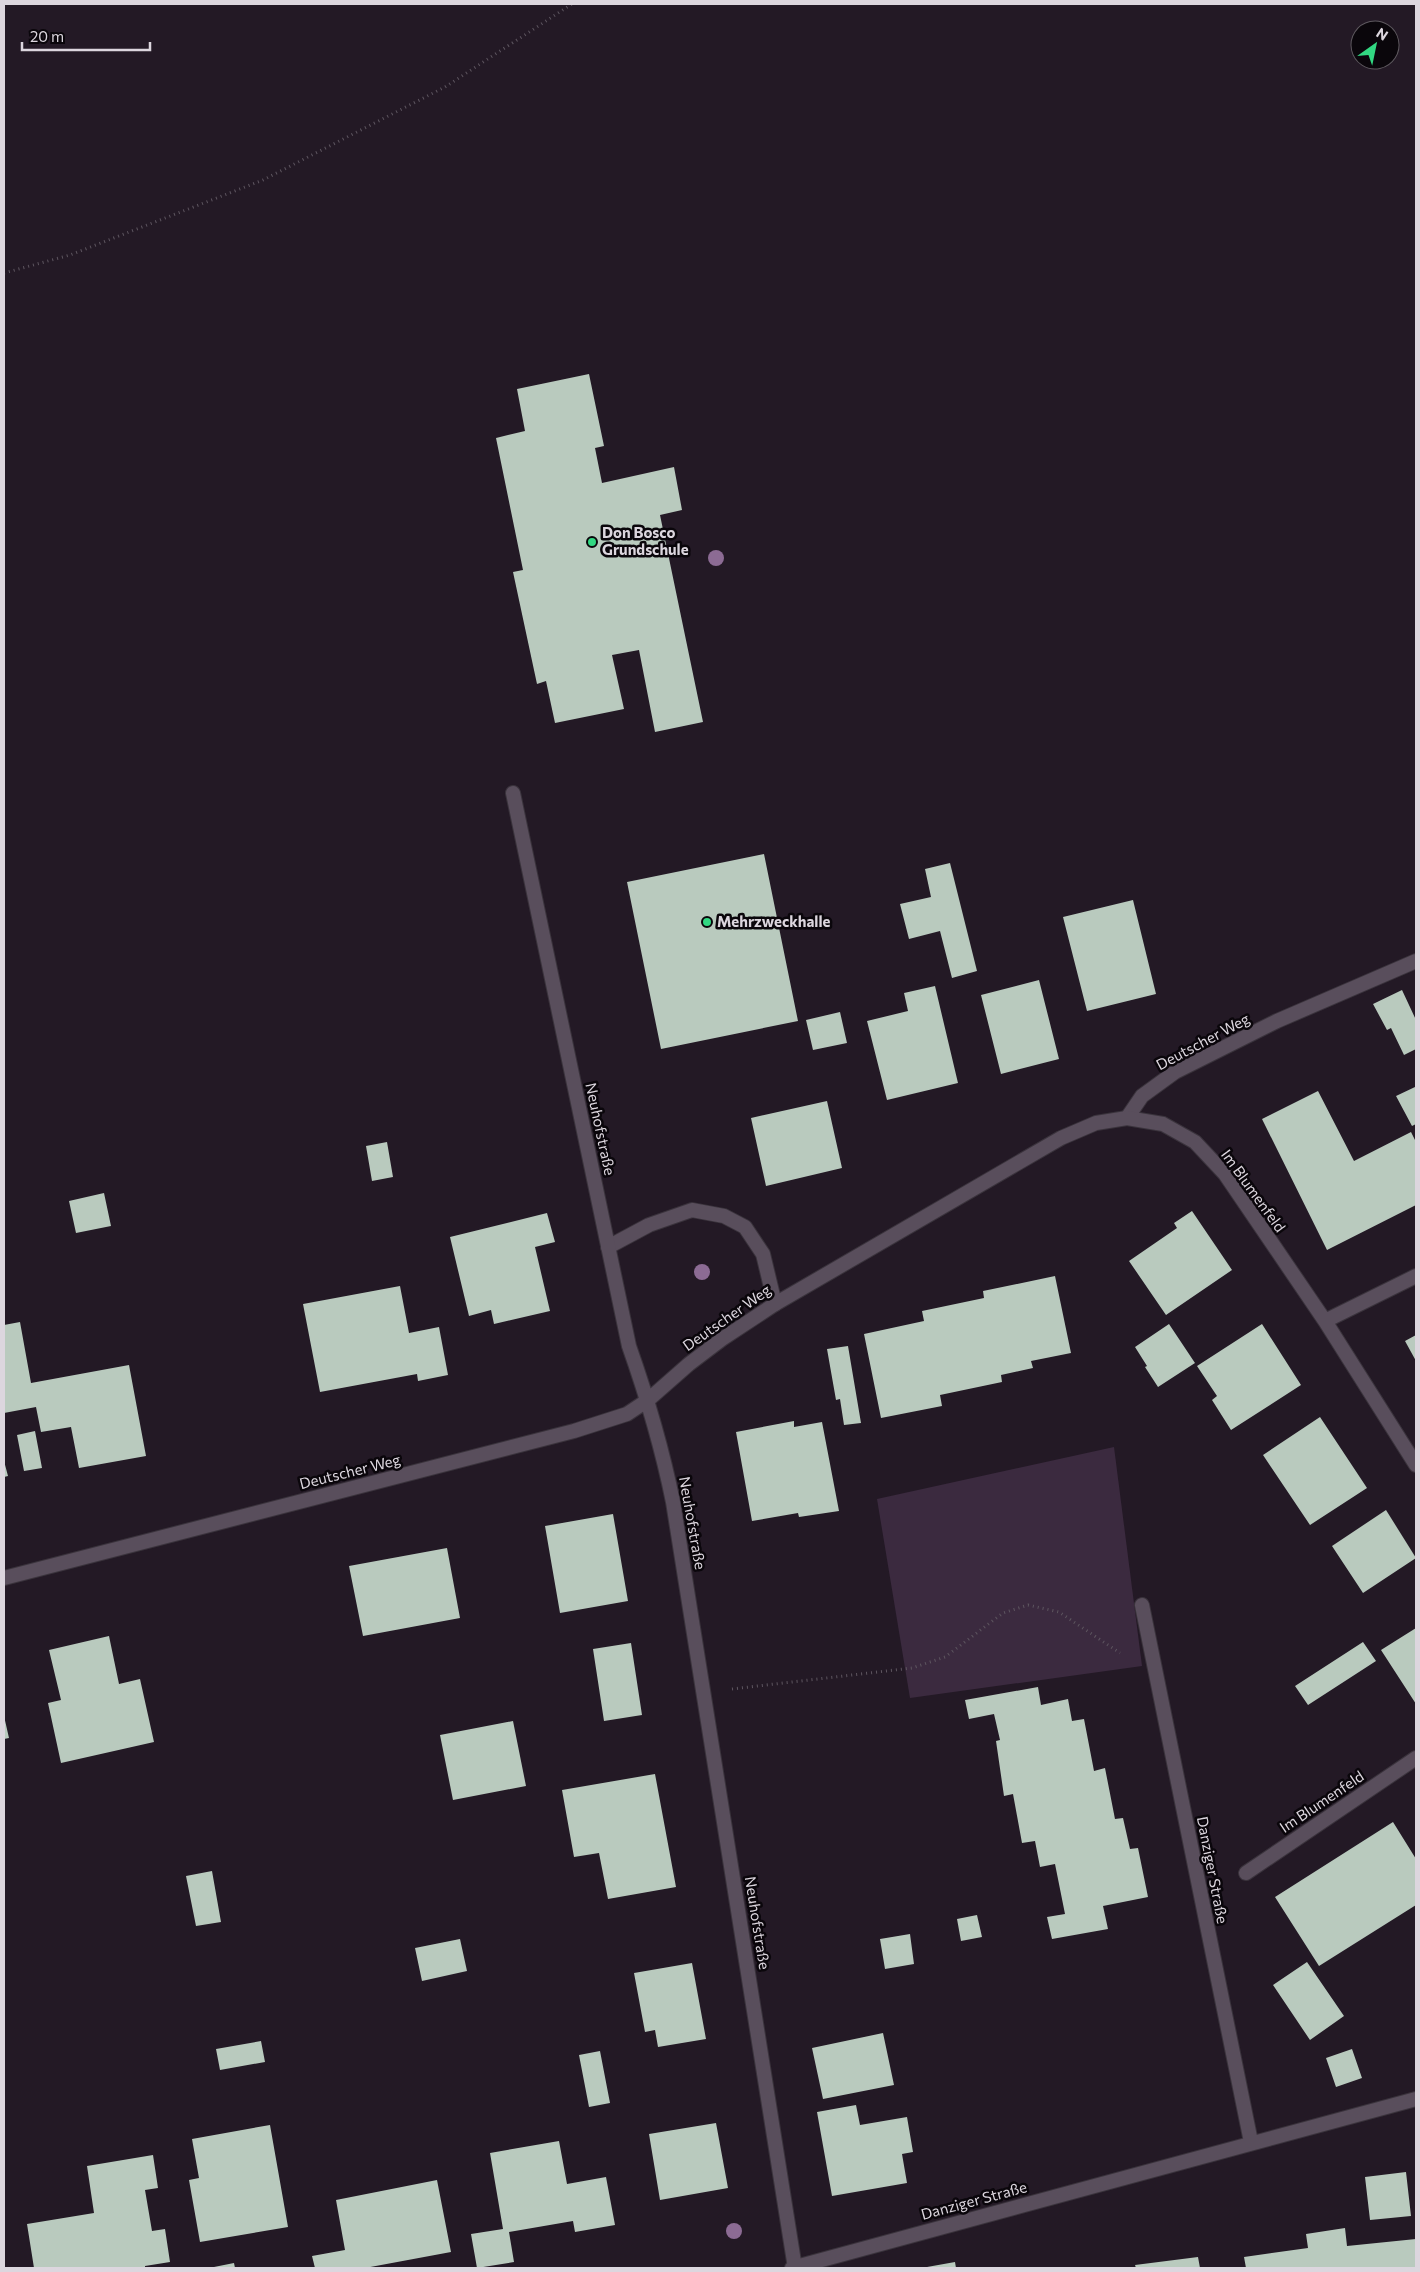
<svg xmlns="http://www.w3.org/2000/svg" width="1420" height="2272" viewBox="0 0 1420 2272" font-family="Commissioner,sans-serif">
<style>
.green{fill:#3b2a3f}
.building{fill:#b9cabe}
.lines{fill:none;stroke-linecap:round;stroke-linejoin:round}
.service-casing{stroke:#3a333c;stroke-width:16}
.minor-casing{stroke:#3a333c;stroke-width:16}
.path{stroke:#5e5660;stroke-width:3;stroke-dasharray:1 4;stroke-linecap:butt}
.service{stroke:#594e5c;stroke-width:14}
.minor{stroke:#594e5c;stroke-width:14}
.tree{fill:#8c6b94}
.poi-dot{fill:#32d882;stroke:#0a060b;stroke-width:2}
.labels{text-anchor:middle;stroke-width:5;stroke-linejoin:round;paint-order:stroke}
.poi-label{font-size:15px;font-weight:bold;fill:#dcd6de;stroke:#0a060b;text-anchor:start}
.street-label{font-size:15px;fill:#dcd6de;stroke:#0a060b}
</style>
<rect width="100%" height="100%" fill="#231925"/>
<path class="green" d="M1114,1447L1142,1666L910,1698L877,1499Z"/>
<path class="building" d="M589,374L604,446L595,448L602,483L674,467L682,510L660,515L703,722L655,732L639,650L612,655L624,709L555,723L546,681L537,684L513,572L523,570L496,438L525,431L517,389Z
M764,854L798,1021L661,1049L627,882Z
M950,863L977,971L952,978L940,931L909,939L900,904L931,897L925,869Z
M1133,900L1156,994L1087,1011L1063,917Z
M1039,980L1059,1059L1001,1074L981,995Z
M935,986L958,1083L887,1100L867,1021L908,1011L904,993Z
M1402,990L1416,1020V1049L1404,1055L1391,1028L1387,1030L1373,1004Z
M840,1012L847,1043L813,1050L806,1020Z
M1415,1087L1416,1124L1412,1126L1396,1096Z
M1318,1091L1354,1161L1411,1132L1416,1142V1205L1327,1250L1262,1119Z
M827,1101L842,1168L766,1186L751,1118Z
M387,1142L393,1177L372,1181L366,1146Z
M104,1193L111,1226L76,1233L69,1201Z
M1192,1211L1232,1270L1166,1315L1129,1261L1177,1228L1174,1223Z
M547,1213L555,1242L535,1247L550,1311L494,1324L491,1310L469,1316L450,1237Z
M1055,1276L1071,1353L1031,1361L1033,1368L1001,1375L1002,1382L940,1395L942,1406L881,1418L864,1334L924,1321L922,1311L984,1298L983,1291Z
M400,1286L409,1333L439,1327L448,1375L418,1381L417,1374L320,1392L303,1304Z
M20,1322L31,1383L129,1365L146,1456L79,1468L71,1427L41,1432L36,1407L4,1413V1325Z
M1169,1324L1195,1363L1158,1387L1145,1367L1147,1366L1135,1347Z
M1262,1324L1301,1385L1231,1430L1212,1400L1217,1396L1197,1366Z
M1416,1335V1361L1405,1341Z
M848,1346L861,1423L844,1425L840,1399L836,1400L827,1349Z
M1320,1417L1367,1488L1310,1525L1263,1455Z
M794,1421V1427L822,1422L839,1511L799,1517L798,1513L752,1521L736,1432Z
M35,1431L42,1468L24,1471L17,1435Z
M4,1461L8,1476L4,1477Z
M1386,1510L1416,1558L1363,1593L1332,1546Z
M613,1514L628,1601L560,1613L545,1526Z
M447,1548L460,1618L363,1636L349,1566Z
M1416,1628V1704L1381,1650Z
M109,1636L119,1684L140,1679L154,1742L61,1763L48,1703L61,1700L49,1650Z
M1363,1642L1376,1661L1308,1705L1295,1686Z
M631,1643L642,1715L604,1721L593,1649Z
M1038,1687L1041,1705L1068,1699L1072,1721L1084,1719L1094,1771L1105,1768L1115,1819L1123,1818L1130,1849L1138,1848L1148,1897L1103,1906L1108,1929L1052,1939L1047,1917L1065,1914L1055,1864L1040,1867L1035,1841L1022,1843L1013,1794L1004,1796L996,1741L1000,1740L994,1714L969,1719L965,1700Z
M4,1716L9,1738L4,1739Z
M513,1721L526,1786L453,1800L440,1735Z
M655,1774L676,1887L608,1899L599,1853L574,1857L562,1790Z
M1393,1822L1416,1859V1905L1319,1966L1275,1897Z
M212,1871L221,1922L196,1926L186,1876Z
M977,1915L982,1937L961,1941L957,1919Z
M910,1934L914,1964L885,1969L880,1939Z
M460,1939L467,1971L422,1981L415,1948Z
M1307,1962L1344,2016L1310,2040L1273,1985Z
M692,1963L706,2039L658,2047L655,2030L645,2032L634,1973Z
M883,2033L894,2085L823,2099L812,2048Z
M261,2041L265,2062L220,2070L216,2049Z
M1352,2049L1362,2078L1336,2087L1326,2058Z
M600,2051L610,2103L589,2107L579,2055Z
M856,2105L860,2125L907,2117L913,2152L902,2154L907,2183L832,2196L817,2112Z
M716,2123L728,2188L660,2200L649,2134Z
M270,2125L288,2227L200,2242L189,2180L199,2178L192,2139Z
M559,2141L567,2184L606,2177L615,2225L575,2232L573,2221L509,2232L514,2262L477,2268L471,2234L503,2229L490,2153Z
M153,2155L158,2188L145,2190L152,2231L165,2229L170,2262L145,2266V2268H34L27,2224L94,2213L87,2166Z
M1406,2172L1411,2216L1370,2220L1365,2177Z
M437,2180L451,2252L365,2268H315L312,2256L345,2250L336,2200Z
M1345,2228L1347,2246L1416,2239V2268H1246L1244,2257L1308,2248L1306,2234Z
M1198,2257L1200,2268H1136L1135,2265Z
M955,2262L956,2268H927V2267Z
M234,2263L235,2268H215L214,2267Z"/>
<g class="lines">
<g class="service-casing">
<path id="service" d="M1127,1118L1142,1096L1175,1072L1277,1021L1416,961
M608,1247L649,1225L692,1210L724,1216L745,1227L763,1254L775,1304"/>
</g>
<g class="minor-casing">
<path id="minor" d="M513,793L629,1346C647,1397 662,1448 673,1502L795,2268
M1325,1321L1416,1276
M4,1578L574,1431L627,1414L648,1400L689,1364L722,1339L775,1304L1061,1138L1096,1123L1127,1118L1163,1124L1195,1142L1225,1174L1325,1321L1416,1465
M1142,1605L1251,2142
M1246,1873L1416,1758
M792,2268L1416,2099"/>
</g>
<path class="path" d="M4,273L70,255L263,180L445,87L572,4
M732,1689L912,1668L945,1657L1003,1613L1028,1605L1059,1612L1120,1653"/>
<use href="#service" class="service"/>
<use href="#minor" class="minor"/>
</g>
<g class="tree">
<circle cx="716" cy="558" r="8"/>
<circle cx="702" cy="1272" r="8"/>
<circle cx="734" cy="2231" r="8"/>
</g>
<g class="poi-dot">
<circle cx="592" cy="542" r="5"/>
<circle cx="707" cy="922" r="5"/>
</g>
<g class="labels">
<g class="poi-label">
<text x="602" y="538">Don Bosco<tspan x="602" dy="17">Grundschule</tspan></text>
<text x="717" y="927">Mehrzweckhalle</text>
</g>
<g class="street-label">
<text transform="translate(1203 1042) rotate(-28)" y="5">Deutscher Weg</text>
<text transform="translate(600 1129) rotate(78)" y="5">Neuhofstraße</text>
<text transform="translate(1253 1191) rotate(54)" y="5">Im Blumenfeld</text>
<text transform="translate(727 1318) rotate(-35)" y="5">Deutscher Weg</text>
<text transform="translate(350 1472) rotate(-14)" y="5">Deutscher Weg</text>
<text transform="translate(692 1523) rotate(80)" y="5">Neuhofstraße</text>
<text transform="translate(1322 1802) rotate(-34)" y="5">Im Blumenfeld</text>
<text transform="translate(1212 1870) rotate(79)" y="5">Danziger Straße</text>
<text transform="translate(757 1923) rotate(81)" y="5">Neuhofstraße</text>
<text transform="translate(974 2201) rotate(-15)" y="5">Danziger Straße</text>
</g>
</g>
<rect width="1420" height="2272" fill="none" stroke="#dcd6de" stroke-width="10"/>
<g transform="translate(1375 45) rotate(33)"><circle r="24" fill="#0a060b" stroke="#5e595f"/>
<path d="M0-4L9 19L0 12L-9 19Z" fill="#32d882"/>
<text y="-8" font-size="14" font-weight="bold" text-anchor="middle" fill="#dcd6de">N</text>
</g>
<path d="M22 42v8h128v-8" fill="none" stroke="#dcd6de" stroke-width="2.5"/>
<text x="30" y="42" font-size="15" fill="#dcd6de" stroke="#0a060b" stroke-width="4" paint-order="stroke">20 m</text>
</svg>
